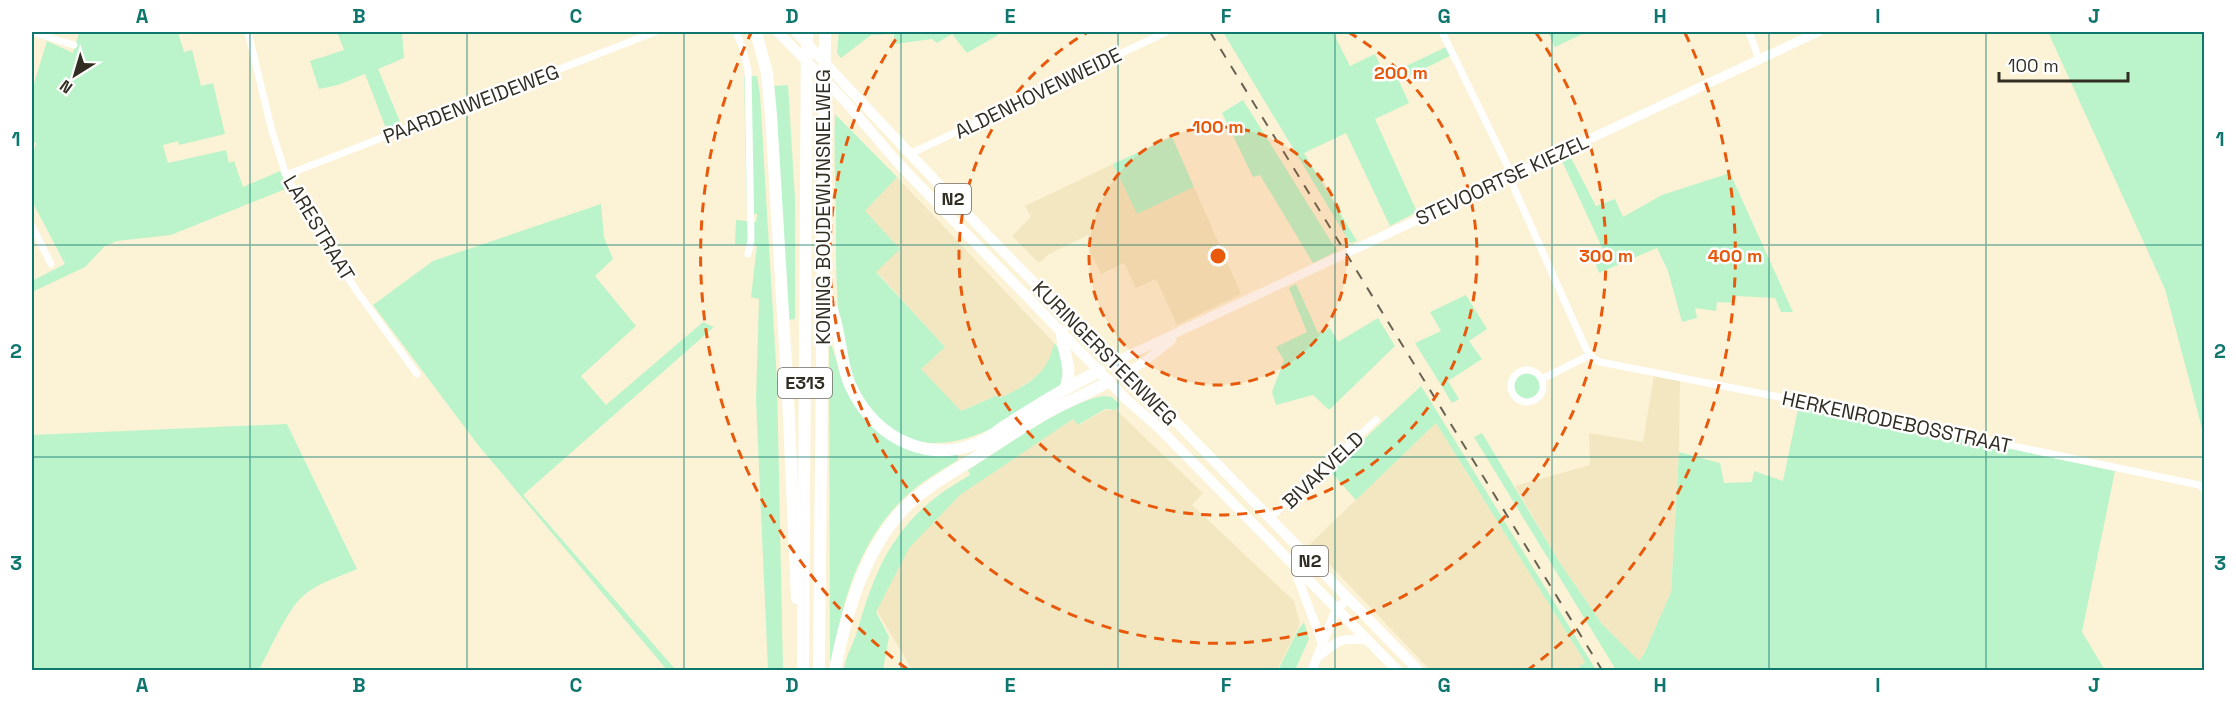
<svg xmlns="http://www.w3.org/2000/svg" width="2236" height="702" viewBox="0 0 2236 702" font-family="'Space Grotesk',sans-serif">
<rect width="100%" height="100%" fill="#fcf2d5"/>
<!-- built -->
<g fill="#f3e7c2">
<path d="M 1113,164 L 1137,214 L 1194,187 L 1241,294 L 1177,325 L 1156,279 L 1136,288 L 1124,263 L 1101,274 L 1089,249 L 1094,246 L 1088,235 L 1049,254 L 1039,263 L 1012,236 L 1031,217 L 1025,206 Z"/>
<path d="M 897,177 L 1054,343 L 1051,359 L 1042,373 L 1013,392 L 999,399 L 998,395 L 960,411 L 920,369 L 945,347 L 876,271 L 865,210 Z"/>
<path d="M 1654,376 L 1680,381 L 1679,452 L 1671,592 L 1644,654 L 1639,662 L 1602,624 L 1560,563 L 1515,486 L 1590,465 L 1589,433 L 1643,442 Z"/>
<path d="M 1105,410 L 1116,410 L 1203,493 L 1192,505 L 1294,601 L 1300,624 L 1277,670 L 912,670 L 873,604 L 906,546 L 957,491 L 1074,419 L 1079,425 Z"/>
<path d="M 1436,423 L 1585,662 L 1576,670 L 1430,670 L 1310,544 Z"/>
</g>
<!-- green -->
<g fill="#bbf4cb">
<path d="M 79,32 L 178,32 L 184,52 L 192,50 L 201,86 L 213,83 L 225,134 L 179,145 L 178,141 L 163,145 L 168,163 L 226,150 L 229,163 L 234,161 L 243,187 L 280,171 L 288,188 L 171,235 L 117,241 L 105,246 L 85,267 L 32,292 L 32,281 L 65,264 L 32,201 L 32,158 L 36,143 L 32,141 L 32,90 L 47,41 L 73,53 Z"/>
<path d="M 337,32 L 405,32 L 402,33 L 404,58 L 378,69 L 401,124 L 387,131 L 365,74 L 338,85 L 319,89 L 310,61 L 344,50 Z"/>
<path d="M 839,32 L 997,32 L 998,35 L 967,53 L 952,34 L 937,43 L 932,39 L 895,44 L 894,34 L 871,35 L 841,58 L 837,53 Z"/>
<path d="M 1223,32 L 1333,32 L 1350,66 L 1375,54 L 1385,76 L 1446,47 L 1450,56 L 1399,81 L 1409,103 L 1375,119 L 1417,212 L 1390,226 L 1346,133 L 1304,153 L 1357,241 L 1350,243 Z"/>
<path d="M 1548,32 L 1587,32 L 1555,47 Z"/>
<path d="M 2048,32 L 2204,32 L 2204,436 L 2165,289 Z"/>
<path d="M 744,76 L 757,76 L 760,95 L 777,381 L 783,670 L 768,670 L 756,400 L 759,299 L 751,297 L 757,245 L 735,244 L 736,220 L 756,222 L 757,214 L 747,214 Z"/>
<path d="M 788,85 L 795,199 L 795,319 L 787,320 L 774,86 Z"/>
<path d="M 1243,100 L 1337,251 L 1313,263 L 1260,175 L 1253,177 L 1222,113 Z"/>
<path d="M 835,114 L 897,177 L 865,211 L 900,249 L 876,272 L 945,347 L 921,369 L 961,411 L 998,395 L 1000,398 C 1027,385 1048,375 1054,343 C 1067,356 1064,370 1060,387 C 1022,411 980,444 932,443 C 902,443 870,416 857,390 C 834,340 836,269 836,215 C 835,181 834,148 835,114 Z"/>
<path d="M 1172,137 L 1194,187 L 1137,214 L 1113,164 Z"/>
<path d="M 1570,156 L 1596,206 L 1615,199 L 1623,217 L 1662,195 L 1730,173 L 1793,312 L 1781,312 L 1775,298 L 1736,296 L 1735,303 L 1717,302 L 1716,311 L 1695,308 L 1697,318 L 1682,322 L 1668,271 L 1657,248 L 1599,273 L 1594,260 L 1606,256 L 1562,161 Z"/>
<path d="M 601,204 L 604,237 L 613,259 L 595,276 L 636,326 L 581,376 L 606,405 L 703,322 L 714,327 L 523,495 L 676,670 L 667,670 L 478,445 L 373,305 L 433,261 Z"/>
<path d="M 1296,284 L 1318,333 L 1330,328 L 1338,342 L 1378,318 L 1395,346 L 1329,410 L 1313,395 L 1276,405 L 1272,392 L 1284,360 L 1276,347 L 1307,332 L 1289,288 Z"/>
<path d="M 1466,295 L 1487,329 L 1469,341 L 1482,359 L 1448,381 L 1459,399 L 1452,403 L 1415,343 L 1441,331 L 1430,312 Z"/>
<path d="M 829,337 L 842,379 L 879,432 L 958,452 L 958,460 C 943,469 926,479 912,491 C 864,531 841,597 834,658 L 830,661 Z"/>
<circle cx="1527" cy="386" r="13"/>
<path d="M 1421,386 L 1441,418 L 1596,670 L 1576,670 L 1585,662 L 1436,423 L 1356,500 L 1330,471 Z"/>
<path d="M 1104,396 L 1112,397 L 1119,404 L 1116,410 L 1105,409 L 1078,425 L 1073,419 L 960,495 L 909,548 L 876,612 L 889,637 L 883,670 L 844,670 C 845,657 853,645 857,632 C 873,577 889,534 935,498 C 946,489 959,482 970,475 L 968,470 C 1000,450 1069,400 1104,396 Z"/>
<path d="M 1799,404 L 2115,471 L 2082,632 L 2105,670 L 1616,670 L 1474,437 L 1482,433 L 1560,563 L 1602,624 L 1639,661 L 1644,654 L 1671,592 L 1679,452 L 1720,463 L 1724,483 L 1752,482 L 1754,471 L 1783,481 Z"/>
<path d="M 287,424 L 357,569 C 339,577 317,583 302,597 C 286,612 270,650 259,670 L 32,670 L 32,435 Z"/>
<path d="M 1304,622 L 1309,639 L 1295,670 L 1278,670 L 1298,630 Z"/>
</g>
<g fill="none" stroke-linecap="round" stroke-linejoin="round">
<!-- minor -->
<g stroke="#fff" stroke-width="7">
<path d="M 32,32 L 74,45"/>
<path d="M 248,32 L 272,131 L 286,175 L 302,206 L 356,290 L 417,374"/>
<path d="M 736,32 L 742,46 L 748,70 L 751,240 L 748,254"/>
<path d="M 1442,32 L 1512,175 L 1514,188 L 1586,349 L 1594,359 L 1600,362 L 1805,402 L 2199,485 L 2204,489"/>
<path d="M 1749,32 L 1759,59"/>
<path d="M 910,154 L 1166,32"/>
<path d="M 286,175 L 655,32"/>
<path d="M 32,226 L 51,264"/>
<circle cx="1527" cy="386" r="16"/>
<path d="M 1542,379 L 1590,355"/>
<path d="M 1269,519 L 1376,420"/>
</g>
<!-- secondary -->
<g stroke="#fff" stroke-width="9">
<path d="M 1114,362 L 1818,32"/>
<path d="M 1126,373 L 1141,364 L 1172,340"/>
<path d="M 1297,571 L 1298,579 L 1322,642"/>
<path d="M 1317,658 C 1336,641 1341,637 1366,640"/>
<path d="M 1312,670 L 1336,610 L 1347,599"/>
</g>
<!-- primary -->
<g stroke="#fff" stroke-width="10">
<path d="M 778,32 L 845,101 L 897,162 L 1126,399 L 1158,427 L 1397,670"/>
<path d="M 796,32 C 909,153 1021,275 1143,388 L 1418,670"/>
</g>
<!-- motorway -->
<g stroke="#fff" stroke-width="12">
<path d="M 756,32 L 767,73 L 771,115 L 788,397 L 797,598"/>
<path d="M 823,294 C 843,321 837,359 852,389 C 876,440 933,467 986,439 C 993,435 1001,428 1008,424 C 1038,405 1068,386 1100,371"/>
<path d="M 1062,332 C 1062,354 1074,366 1065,389"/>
<path d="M 803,670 L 807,32"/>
<path d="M 819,670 L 825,32"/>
<path d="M 835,670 C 845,617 862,557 898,515 C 919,491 948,475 975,458 C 999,443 1023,426 1048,412 C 1068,401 1090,393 1109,381"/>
</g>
<!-- rail -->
<path stroke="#676252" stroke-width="2" stroke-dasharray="10 10" stroke-linecap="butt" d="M 1210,32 L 1602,670"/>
</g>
<!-- grid -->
<path fill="none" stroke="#0f766e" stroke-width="1.5" stroke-opacity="0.55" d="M 250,32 L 250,670M 467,32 L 467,670M 684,32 L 684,670M 901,32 L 901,670M 1118,32 L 1118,670M 1335,32 L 1335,670M 1552,32 L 1552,670M 1769,32 L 1769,670M 1986,32 L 1986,670M 32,245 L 2204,245M 32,457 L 2204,457"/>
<!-- distance rings -->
<circle cx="1218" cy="256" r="129" fill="#e8590c" fill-opacity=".12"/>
<g fill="none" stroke="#e8590c" stroke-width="3" stroke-dasharray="10 8">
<circle cx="1218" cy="256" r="129"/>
<path d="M1348 32A259 259 0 1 1 1088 32"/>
<path d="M1536 33A388 388 0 1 1 900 33"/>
<path d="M907 669A517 517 0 0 1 751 33M1685 33A517 517 0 0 1 1529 669"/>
</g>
<g text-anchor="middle" stroke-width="5" stroke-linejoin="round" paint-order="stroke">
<!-- shield labels -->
<g fill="#fff" stroke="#6f6c64" stroke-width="1.5">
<rect x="935" y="184" width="36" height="30" rx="4.5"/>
<rect x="778" y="368" width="54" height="30" rx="4.5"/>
<rect x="1292" y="546" width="36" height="30" rx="4.5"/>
</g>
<g font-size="18" font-weight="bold" fill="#312d22">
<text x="953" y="205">N2</text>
<text x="805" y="389">E313</text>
<text x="1310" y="567">N2</text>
</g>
<!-- street labels -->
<g font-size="20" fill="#312d22" stroke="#fff">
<text transform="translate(1038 93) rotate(-26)" y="7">ALDENHOVENWEIDE</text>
<text transform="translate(471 104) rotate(-21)" y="7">PAARDENWEIDEWEG</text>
<text transform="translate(1502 180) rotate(-25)" y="7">STEVOORTSE KIEZEL</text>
<text transform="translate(823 207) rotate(-90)" y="7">KONING BOUDEWIJNSNELWEG</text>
<text transform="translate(319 228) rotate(59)" y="7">LARESTRAAT</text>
<text transform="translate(1105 353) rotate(45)" y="7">KURINGERSTEENWEG</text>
<text transform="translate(1897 422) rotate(12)" y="7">HERKENRODEBOSSTRAAT</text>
<text transform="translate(1323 470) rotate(-43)" y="7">BIVAKVELD</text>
</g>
</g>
<circle cx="1218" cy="256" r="9" fill="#e8590c" stroke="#fff" stroke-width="3"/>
<g font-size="18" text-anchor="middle" font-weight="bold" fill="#e8590c" stroke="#fff" stroke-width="5" stroke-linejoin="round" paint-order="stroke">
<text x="1401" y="79">200 m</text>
<text x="1218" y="133">100 m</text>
<text x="1606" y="262">300 m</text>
<text x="1735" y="262">400 m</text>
</g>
<!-- border -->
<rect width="2236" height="702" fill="none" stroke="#ffffff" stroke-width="66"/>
<!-- north arrow -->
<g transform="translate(75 75) rotate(217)" stroke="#ffffff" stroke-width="4.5" paint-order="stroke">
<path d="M0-4.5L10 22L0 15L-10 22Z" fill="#312d22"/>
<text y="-9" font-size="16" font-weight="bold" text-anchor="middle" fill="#312d22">N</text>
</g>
<!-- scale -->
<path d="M1999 72v9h129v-9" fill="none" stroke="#312d22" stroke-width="3"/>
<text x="2008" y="72" font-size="18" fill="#312d22" stroke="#ffffff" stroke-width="4.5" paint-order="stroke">100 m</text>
<rect x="33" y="33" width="2170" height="636" fill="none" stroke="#0f766e" stroke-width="2"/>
<g font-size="20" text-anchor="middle" font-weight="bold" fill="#0f766e">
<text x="142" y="23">A</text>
<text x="359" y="23">B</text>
<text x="576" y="23">C</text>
<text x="792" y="23">D</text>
<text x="1010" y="23">E</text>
<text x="1226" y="23">F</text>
<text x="1444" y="23">G</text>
<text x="1660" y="23">H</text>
<text x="1878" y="23">I</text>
<text x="2094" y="23">J</text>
<text x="16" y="146">1</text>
<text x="2220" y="146">1</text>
<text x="16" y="358">2</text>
<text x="2220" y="358">2</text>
<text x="16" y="570">3</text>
<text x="2220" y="570">3</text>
<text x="142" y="692">A</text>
<text x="359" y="692">B</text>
<text x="576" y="692">C</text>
<text x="792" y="692">D</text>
<text x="1010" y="692">E</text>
<text x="1226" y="692">F</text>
<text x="1444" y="692">G</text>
<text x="1660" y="692">H</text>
<text x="1878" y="692">I</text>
<text x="2094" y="692">J</text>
</g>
</svg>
